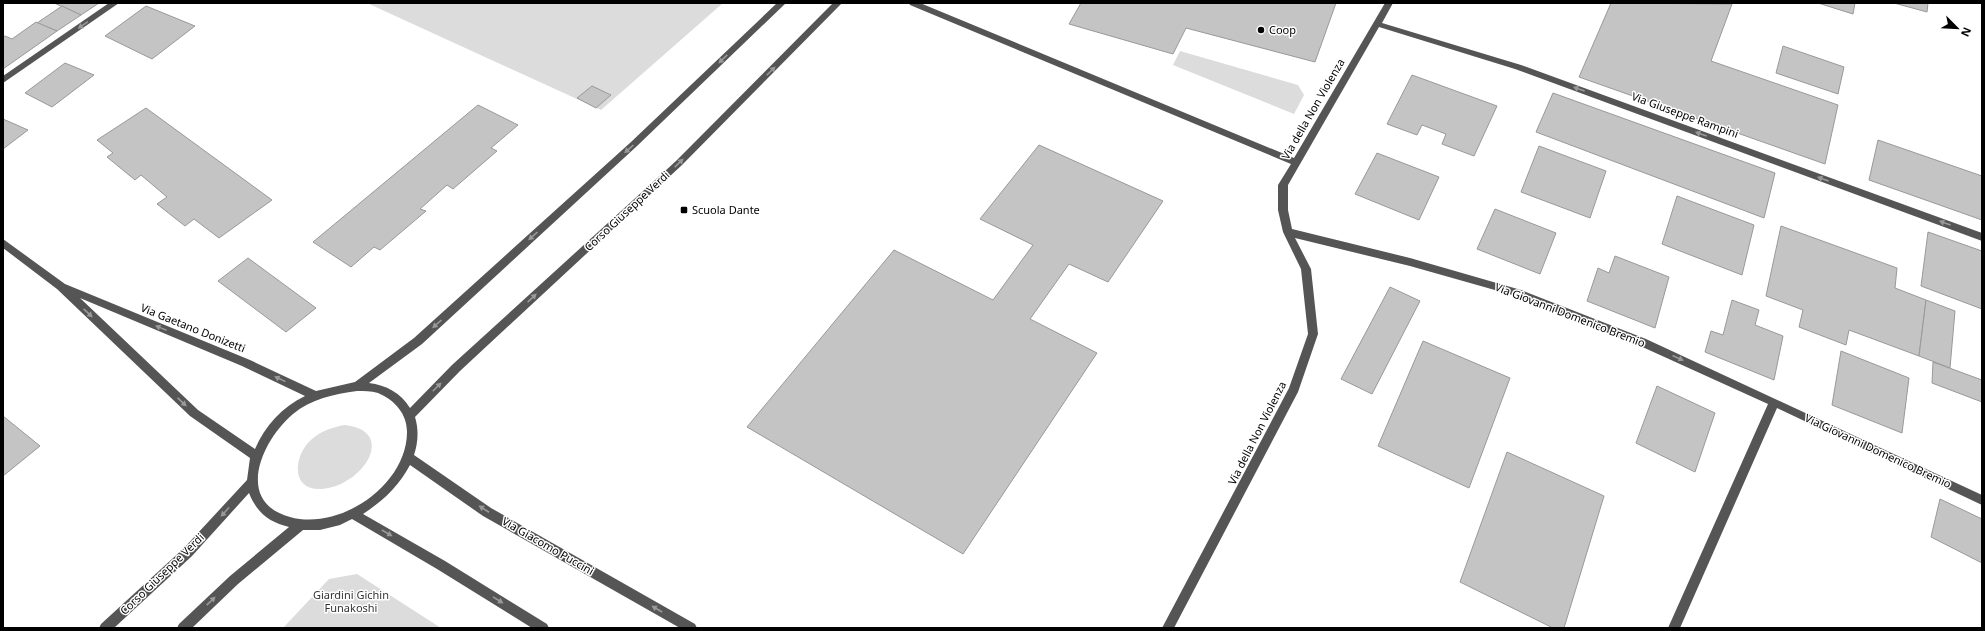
<svg xmlns="http://www.w3.org/2000/svg" width="1985" height="631" viewBox="0 0 1985 631" font-family="'Noto Sans',sans-serif">
<rect width="100%" height="100%" fill="#fff"/>
<!-- green -->
<g fill="#dcdcdc">
<path d="M 367,3 L 723,3 L 601,110 Z"/>
<path d="M 1180,51 L 1298,85 L 1304,95 L 1294,114 L 1173,65 Z"/>
<path d="M 345,425 C 398,431 363,486 322,489 C 289,491 294,454 312,439 C 321,431 333,427 345,425 Z"/>
<path d="M 357,574 L 441,628 L 283,628 L 329,579 Z"/>
</g>
<!-- building -->
<g fill="#c4c4c4" stroke="#999">
<path d="M 54,3 L 99,3 L 81,15 Z"/>
<path d="M 1081,3 L 1336,3 L 1315,62 L 1186,28 L 1173,54 L 1069,24 Z"/>
<path d="M 1611,3 L 1732,4 L 1711,61 L 1838,105 L 1825,164 L 1579,77 Z"/>
<path d="M 1818,3 L 1855,3 L 1853,14 Z"/>
<path d="M 1894,3 L 1928,3 L 1927,12 Z"/>
<path d="M 62,6 L 81,15 L 57,31 L 37,23 Z"/>
<path d="M 146,6 L 195,26 L 152,59 L 105,36 Z"/>
<path d="M 36,22 L 57,31 L 3,69 L 3,37 L 5,36 L 12,39 Z"/>
<path d="M 1783,46 L 1844,67 L 1838,94 L 1776,73 Z"/>
<path d="M 65,63 L 94,75 L 52,107 L 25,93 Z"/>
<path d="M 1412,75 L 1497,106 L 1474,156 L 1442,144 L 1446,134 L 1422,125 L 1417,135 L 1387,124 Z"/>
<path d="M 592,86 L 611,95 L 596,108 L 577,98 Z"/>
<path d="M 1553,93 L 1775,173 L 1764,218 L 1536,132 Z"/>
<path d="M 478,105 L 518,125 L 491,148 L 497,151 L 453,189 L 447,185 L 420,209 L 426,211 L 380,250 L 374,247 L 351,267 L 313,242 Z"/>
<path d="M 146,108 L 272,200 L 219,238 L 194,219 L 185,226 L 157,204 L 167,197 L 141,175 L 135,180 L 107,157 L 113,153 L 97,140 Z"/>
<path d="M 3,119 L 28,130 L 3,149 Z"/>
<path d="M 1878,140 L 1982,176 L 1982,220 L 1869,180 Z"/>
<path d="M 1039,145 L 1163,201 L 1108,282 L 1069,264 L 1030,319 L 1097,353 L 963,554 L 747,427 L 894,250 L 993,300 L 1033,245 L 980,219 Z"/>
<path d="M 1539,146 L 1606,171 L 1590,218 L 1521,192 Z"/>
<path d="M 1377,153 L 1439,177 L 1419,220 L 1355,194 Z"/>
<path d="M 1677,196 L 1754,225 L 1742,275 L 1662,244 Z"/>
<path d="M 1495,209 L 1556,233 L 1540,274 L 1477,249 Z"/>
<path d="M 1781,226 L 1897,268 L 1895,288 L 1926,300 L 1919,356 L 1849,330 L 1846,345 L 1799,327 L 1803,310 L 1766,296 Z"/>
<path d="M 1928,232 L 1982,251 L 1982,309 L 1921,286 Z"/>
<path d="M 1615,256 L 1669,277 L 1655,328 L 1587,301 L 1598,268 L 1609,273 Z"/>
<path d="M 248,258 L 316,308 L 286,332 L 218,281 Z"/>
<path d="M 1390,287 L 1420,301 L 1372,394 L 1341,379 Z"/>
<path d="M 1732,300 L 1759,310 L 1755,325 L 1783,336 L 1774,380 L 1705,352 L 1711,331 L 1723,335 Z"/>
<path d="M 1926,300 L 1955,311 L 1950,368 L 1919,356 Z"/>
<path d="M 1423,341 L 1510,378 L 1469,488 L 1378,446 Z"/>
<path d="M 1841,351 L 1909,378 L 1902,433 L 1832,405 Z"/>
<path d="M 1933,362 L 1982,380 L 1982,402 L 1932,383 Z"/>
<path d="M 1657,386 L 1715,413 L 1695,472 L 1636,443 Z"/>
<path d="M 3,416 L 40,446 L 3,476 Z"/>
<path d="M 1507,452 L 1604,496 L 1564,628 L 1553,628 L 1460,582 Z"/>
<path d="M 1940,499 L 1982,519 L 1982,563 L 1931,537 Z"/>
</g>
<g fill="none" stroke-linecap="round" stroke-linejoin="round">
<!-- minor -->
<g fill="#555" fill-rule="evenodd">
<path d="M 109,3 L 119,3 L 3,83 L 3,76 Z"/>
<path d="M 777,3 L 786,3 L 637,146 L 422,344 L 369,383 C 386,385 401,393 410,408 L 452,365 L 676,161 L 833,3 L 842,3 L 682,165 L 460,371 L 415,417 C 419,430 418,443 414,455 L 491,508 L 695,624 L 697,628 L 680,628 L 483,516 L 410,465 C 399,486 383,501 363,514 L 445,561 L 547,624 L 549,628 L 532,628 L 437,569 L 352,519 L 340,525 L 320,530 L 303,530 L 238,584 L 192,628 L 177,628 L 179,624 L 230,576 L 289,527 C 269,522 257,513 249,493 L 192,556 L 114,628 L 99,628 L 101,624 L 184,548 L 247,480 L 250,458 L 190,416 L 57,289 L 3,248 L 3,239 L 65,284 L 250,360 L 316,391 L 355,382 L 414,338 L 631,142 ZM 80,298 L 242,366 L 305,396 C 282,407 265,426 255,449 L 198,410 ZM 357,391 C 364,391 371,391 378,393 C 395,400 407,414 407,432 C 407,485 340,531 290,517 C 234,502 262,440 293,414 C 311,399 334,394 357,391 Z"/>
<path d="M 909,3 L 920,3 L 1294,158 L 1385,3 L 1393,3 L 1382,23 L 1521,65 L 1982,233 L 1982,241 L 1515,69 L 1379,27 L 1288,185 L 1288,210 L 1292,229 L 1410,258 L 1521,290 L 1646,339 L 1982,495 L 1982,505 L 1777,408 L 1680,628 L 1668,628 L 1768,404 L 1638,345 L 1516,296 L 1410,266 L 1295,238 L 1311,269 L 1318,334 L 1298,392 L 1174,628 L 1162,628 L 1289,388 L 1308,334 L 1301,269 L 1283,232 L 1278,210 L 1278,185 L 1291,164 L 910,5 Z"/>
</g>
</g>
<!-- one-way arrows -->
<defs><path id="oneway-solid" d="M-6-.8H1V-3.2L6.5 0L1 3.2V.8H-6Z"/></defs>
<g fill="#999">
<use href="#oneway-solid" transform="translate(83 25) rotate(145)"/>
<use href="#oneway-solid" transform="translate(723 59) rotate(136)"/>
<use href="#oneway-solid" transform="translate(771 71) rotate(-45)"/>
<use href="#oneway-solid" transform="translate(1579 89) rotate(-160)"/>
<use href="#oneway-solid" transform="translate(1701 134) rotate(-160)"/>
<use href="#oneway-solid" transform="translate(629 149) rotate(138)"/>
<use href="#oneway-solid" transform="translate(679 163) rotate(-44)"/>
<use href="#oneway-solid" transform="translate(1823 179) rotate(-160)"/>
<use href="#oneway-solid" transform="translate(1945 223) rotate(-160)"/>
<use href="#oneway-solid" transform="translate(533 236) rotate(138)"/>
<use href="#oneway-solid" transform="translate(532 298) rotate(-43)"/>
<use href="#oneway-solid" transform="translate(88 313) rotate(43)"/>
<use href="#oneway-solid" transform="translate(437 324) rotate(138)"/>
<use href="#oneway-solid" transform="translate(161 328) rotate(-158)"/>
<use href="#oneway-solid" transform="translate(1678 358) rotate(24)"/>
<use href="#oneway-solid" transform="translate(280 379) rotate(-154)"/>
<use href="#oneway-solid" transform="translate(437 387) rotate(-45)"/>
<use href="#oneway-solid" transform="translate(182 402) rotate(43)"/>
<use href="#oneway-solid" transform="translate(484 509) rotate(-147)"/>
<use href="#oneway-solid" transform="translate(225 512) rotate(132)"/>
<use href="#oneway-solid" transform="translate(387 533) rotate(30)"/>
<use href="#oneway-solid" transform="translate(498 600) rotate(32)"/>
<use href="#oneway-solid" transform="translate(211 601) rotate(-44)"/>
<use href="#oneway-solid" transform="translate(657 609) rotate(-150)"/>
</g>
<!-- markers -->
<g fill="#000" stroke="#fff" stroke-width="1.5">
<circle cx="1261" cy="30" r="4"/>
<rect x="680" y="206" width="8" height="8" rx="2"/>
</g>
<g text-anchor="middle" stroke-width="3" stroke-linejoin="round" paint-order="stroke">
<!-- poi labels -->
<g font-size="11" fill="#000" stroke="#fff" text-anchor="start">
<text x="1269" y="34">Coop</text>
<text x="692" y="214">Scuola Dante</text>
</g>
<!-- street labels -->
<g font-size="11" fill="#000" stroke="#fff">
<text transform="translate(1313 109) rotate(-60)" y="4">Via della Non Violenza</text>
<text transform="translate(1685 115) rotate(20)" y="4">Via Giuseppe Rampini</text>
<text transform="translate(627 211) rotate(-43)" y="4">Corso Giuseppe Verdi</text>
<text transform="translate(1570 315) rotate(21)" y="4">Via Giovanni Domenico Bremio</text>
<text transform="translate(193 328) rotate(22)" y="4">Via Gaetano Donizetti</text>
<text transform="translate(1257 433) rotate(-63)" y="4">Via della Non Violenza</text>
<text transform="translate(1878 451) rotate(25)" y="4">Via Giovanni Domenico Bremio</text>
<text transform="translate(548 546) rotate(30)" y="4">Via Giacomo Puccini</text>
<text transform="translate(162 574) rotate(-44)" y="4">Corso Giuseppe Verdi</text>
</g>
<!-- park labels -->
<g font-size="11" fill="#333" stroke="#fff">
<text x="351" y="599">Giardini Gichin<tspan x="351" dy="13">Funakoshi</tspan></text>
</g>
</g>
<!-- border -->
<rect width="1985" height="631" fill="none" stroke="#000000" stroke-width="8"/>
<!-- north arrow -->
<g transform="translate(1957 28) rotate(114)" stroke="#ffffff" stroke-width="3" paint-order="stroke">
<path d="M0-3L7 15L0 10L-7 15Z" fill="#000000"/>
<text y="-6" font-size="11" font-weight="bold" text-anchor="middle" fill="#000000">N</text>
</g>
</svg>
